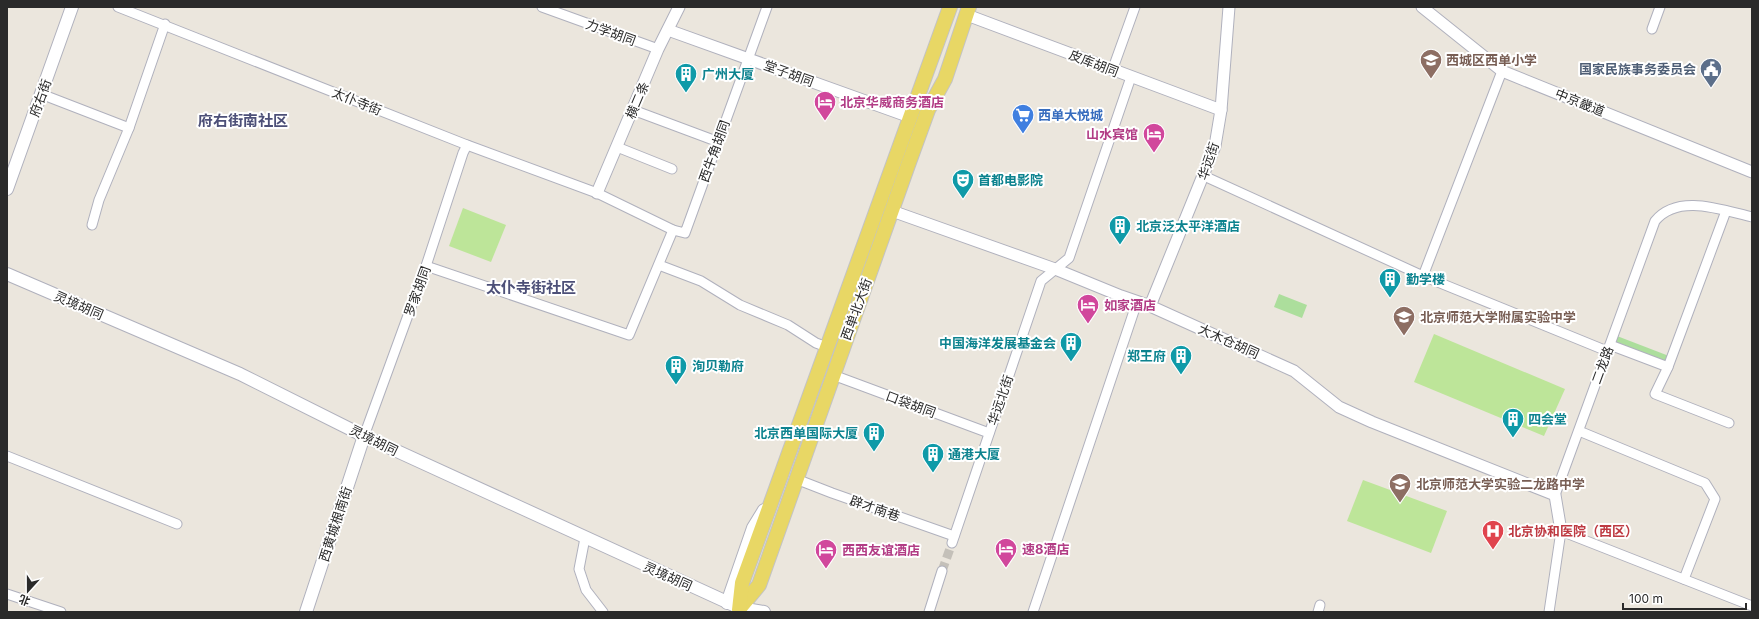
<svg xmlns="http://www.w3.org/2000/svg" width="1759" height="619" viewBox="0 0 1759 619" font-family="Inter,'Noto Sans SC',sans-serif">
<rect width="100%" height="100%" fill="#ebe6dd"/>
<!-- green -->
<g fill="#acde9c">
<path d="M 1279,294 L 1307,305 L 1302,318 L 1274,307 Z"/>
<path d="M 1617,336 L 1669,356 L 1666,363 L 1614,343 Z"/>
</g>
<!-- pitch -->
<g fill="#bde599">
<path d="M 463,208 L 506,225 L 491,262 L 449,246 Z"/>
<path d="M 1434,334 L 1565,389 L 1544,436 L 1414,382 Z"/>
<path d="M 1363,480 L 1447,511 L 1431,553 L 1347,521 Z"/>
</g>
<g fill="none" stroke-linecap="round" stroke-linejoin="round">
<!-- minor-tunnel -->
<path stroke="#c4c0b9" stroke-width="9" stroke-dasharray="9 4.5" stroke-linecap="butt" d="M 942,571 L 952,543"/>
<!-- minor casing -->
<g stroke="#b0b1bd" stroke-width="11">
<g id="minor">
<path d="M 118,7 L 467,145 L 597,193 L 673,230 L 629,335 L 426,266"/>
<path d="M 542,7 L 658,49"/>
<path d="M 1652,29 L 1660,7"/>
<path d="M 1112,71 L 1135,7"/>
<path d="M 41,94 L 129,128"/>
<path d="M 633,110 L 716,141"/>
<path d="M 617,147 L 672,169"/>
<path d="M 1204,176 L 1423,276 L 1607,351"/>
<path d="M 1726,211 L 1668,367 L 1655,394 L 1729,423"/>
<path d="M 92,225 L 99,200 L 129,128 L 165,24"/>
<path d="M 673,230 L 685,233 L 767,7"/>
<path d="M 659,265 L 701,281 L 740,305 L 788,325 L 816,343 L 827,347"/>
<path d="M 1423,276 L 1502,71"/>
<path d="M 1610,345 L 1668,367"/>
<path d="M 833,375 L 989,433"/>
<path d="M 1579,431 L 1705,483 L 1715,499 L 1684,579"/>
<path d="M 364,436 L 426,266 L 463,153 L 467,145"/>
<path d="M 7,456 L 177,524"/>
<path d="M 796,479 L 832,493 L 954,536"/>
<path d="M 1555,495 L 1655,221 C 1678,193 1722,210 1752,217"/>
<path d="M 585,538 L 579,569 L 586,590 L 603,612"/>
<path d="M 952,543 L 1041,281 L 1069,258 L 1131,77"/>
<path d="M 7,594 L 61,612"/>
<path d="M 929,612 L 942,571"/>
<path d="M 1033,612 L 1137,302"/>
<path d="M 1318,612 L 1320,605"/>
<path d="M 1549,612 L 1561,531 L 1752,606"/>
</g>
</g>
<!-- tertiary casing -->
<g stroke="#b0b1bd" stroke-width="13">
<g id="tertiary">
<path d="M 1422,7 L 1502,71 L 1752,172"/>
<path d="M 967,15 L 1221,110"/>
<path d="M 668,30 L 910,117"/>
<path d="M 597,193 L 658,49 L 679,7"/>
<path d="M 892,211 L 1055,269 L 1121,296 L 1150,306 L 1294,371 L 1339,407 L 1372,422 L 1555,495 L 1561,531"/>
<path d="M 1150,306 L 1215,146 L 1221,110 L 1229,7"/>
</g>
</g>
<!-- secondary casing -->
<g stroke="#b0b1bd" stroke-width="14">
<g id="secondary">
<path d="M 7,189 L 72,7"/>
<path d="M 7,274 L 240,374 L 364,436 L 740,608 L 744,612"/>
<path d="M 727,603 L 753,528 L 764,510"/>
<path d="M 740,608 L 764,612"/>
<path d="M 306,612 L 364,436"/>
</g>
</g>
<!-- primary casing -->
<g stroke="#c3c3c3" stroke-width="16">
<g id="primary">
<path d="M 740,608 L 759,585 L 908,165 L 928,110 L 945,79 L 969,7"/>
<path d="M 739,610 L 742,583 L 950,7"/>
</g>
</g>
<!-- minor -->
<use href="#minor" stroke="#fff" stroke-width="9"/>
<!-- tertiary -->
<use href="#tertiary" stroke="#fff" stroke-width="11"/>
<!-- secondary -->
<use href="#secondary" stroke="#fff" stroke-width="12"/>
<!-- primary -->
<use href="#primary" stroke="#e8d765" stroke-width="14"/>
</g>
<!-- icons -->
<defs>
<g id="school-pin" transform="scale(1.15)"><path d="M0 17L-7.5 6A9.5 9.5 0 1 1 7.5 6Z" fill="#8d6e63" stroke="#fff"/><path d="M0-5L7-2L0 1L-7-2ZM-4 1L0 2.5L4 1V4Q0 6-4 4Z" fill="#fff"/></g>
<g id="civic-pin" transform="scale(1.15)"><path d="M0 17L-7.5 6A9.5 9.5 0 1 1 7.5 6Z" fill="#5c6f8a" stroke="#fff"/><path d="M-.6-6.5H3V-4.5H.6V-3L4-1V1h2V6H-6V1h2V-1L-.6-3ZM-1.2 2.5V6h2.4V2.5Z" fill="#fff"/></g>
<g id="building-pin" transform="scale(1.15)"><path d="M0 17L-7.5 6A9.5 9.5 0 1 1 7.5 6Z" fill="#0f9aa8" stroke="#fff"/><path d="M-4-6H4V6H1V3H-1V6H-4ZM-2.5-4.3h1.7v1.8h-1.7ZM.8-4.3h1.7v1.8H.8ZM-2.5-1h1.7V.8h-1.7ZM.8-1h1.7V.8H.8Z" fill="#fff"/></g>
<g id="hotel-pin" transform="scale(1.15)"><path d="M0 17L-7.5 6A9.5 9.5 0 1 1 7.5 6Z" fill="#d1479c" stroke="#fff"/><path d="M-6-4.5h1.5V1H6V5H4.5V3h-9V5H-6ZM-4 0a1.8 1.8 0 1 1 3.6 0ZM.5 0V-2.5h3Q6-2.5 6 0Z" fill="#fff"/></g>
<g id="supermarket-pin" transform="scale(1.15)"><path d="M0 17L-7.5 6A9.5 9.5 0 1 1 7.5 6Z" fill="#3f7fe0" stroke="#fff"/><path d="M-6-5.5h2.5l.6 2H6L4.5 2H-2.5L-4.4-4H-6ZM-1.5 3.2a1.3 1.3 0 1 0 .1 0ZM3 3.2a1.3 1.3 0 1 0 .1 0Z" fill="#fff"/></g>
<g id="theatre-pin" transform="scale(1.15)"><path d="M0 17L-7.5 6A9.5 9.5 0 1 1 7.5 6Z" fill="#0f9aa8" stroke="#fff"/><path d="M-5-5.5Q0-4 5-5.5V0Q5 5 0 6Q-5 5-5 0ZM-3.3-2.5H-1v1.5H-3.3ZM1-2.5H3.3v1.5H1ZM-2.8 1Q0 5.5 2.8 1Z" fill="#fff"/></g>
<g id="hospital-pin" transform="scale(1.15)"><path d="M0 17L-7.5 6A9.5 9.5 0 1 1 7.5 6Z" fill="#e0444e" stroke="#fff"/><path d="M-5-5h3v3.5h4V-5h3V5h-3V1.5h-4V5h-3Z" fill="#fff"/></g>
</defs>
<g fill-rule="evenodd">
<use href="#school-pin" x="1431" y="60"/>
<use href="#civic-pin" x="1711" y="69"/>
<use href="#building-pin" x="686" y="74"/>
<use href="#hotel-pin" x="825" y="102"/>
<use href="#supermarket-pin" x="1023" y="115"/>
<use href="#hotel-pin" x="1154" y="134"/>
<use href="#theatre-pin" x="963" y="180"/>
<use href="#building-pin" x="1120" y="226"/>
<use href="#building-pin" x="1390" y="279"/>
<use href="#hotel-pin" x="1088" y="305"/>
<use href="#school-pin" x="1404" y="317"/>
<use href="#building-pin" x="1071" y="343"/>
<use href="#building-pin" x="1181" y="356"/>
<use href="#building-pin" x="676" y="366"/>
<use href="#building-pin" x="1513" y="419"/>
<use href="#building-pin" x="874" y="433"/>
<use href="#building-pin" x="933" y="454"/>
<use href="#school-pin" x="1400" y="484"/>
<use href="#hospital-pin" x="1493" y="531"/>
<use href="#hotel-pin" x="1006" y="549"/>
<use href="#hotel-pin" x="826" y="550"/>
</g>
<g text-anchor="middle" stroke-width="4" stroke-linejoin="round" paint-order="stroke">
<!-- street labels -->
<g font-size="13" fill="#2a2a2a" stroke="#fff">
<text transform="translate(611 32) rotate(20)" y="5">力学胡同</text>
<text transform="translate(1094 63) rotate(21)" y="5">皮库胡同</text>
<text transform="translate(789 73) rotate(20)" y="5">堂子胡同</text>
<text transform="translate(40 98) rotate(-70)" y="5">府右街</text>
<text transform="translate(637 100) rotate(-67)" y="5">横二条</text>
<text transform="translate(357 101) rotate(22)" y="5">太仆寺街</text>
<text transform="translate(1580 102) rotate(22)" y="5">中京畿道</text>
<text transform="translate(714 151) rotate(-70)" y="5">西牛角胡同</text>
<text transform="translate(1208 161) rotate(-71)" y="5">华远街</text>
<text transform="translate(417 291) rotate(-70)" y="5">罗家胡同</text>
<text transform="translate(79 305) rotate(23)" y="5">灵境胡同</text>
<text transform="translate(856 309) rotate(-70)" y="5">西单北大街</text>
<text transform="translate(1229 341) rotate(24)" y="5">大木仓胡同</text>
<text transform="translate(1602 365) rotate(-70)" y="5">二龙路</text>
<text transform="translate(1000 400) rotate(-71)" y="5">华远北街</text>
<text transform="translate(911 404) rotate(20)" y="5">口袋胡同</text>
<text transform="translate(374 440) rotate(26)" y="5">灵境胡同</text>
<text transform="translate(875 508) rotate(19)" y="5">辟才南巷</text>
<text transform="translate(335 524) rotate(-72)" y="5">西黄城根南街</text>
<text transform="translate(668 576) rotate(24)" y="5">灵境胡同</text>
</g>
<!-- education labels -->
<g font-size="13" font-weight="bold" fill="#785e54" stroke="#fff" text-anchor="start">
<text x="1446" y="65">西城区西单小学</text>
<text x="1420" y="322">北京师范大学附属实验中学</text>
<text x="1416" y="489">北京师范大学实验二龙路中学</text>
</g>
<!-- service labels -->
<g font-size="13" font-weight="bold" fill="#4e5e75" stroke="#fff" text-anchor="end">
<text x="1696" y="74">国家民族事务委员会</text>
</g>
<!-- culture labels -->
<g font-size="13" font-weight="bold" fill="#0d838f" stroke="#fff" text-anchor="start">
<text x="702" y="79">广州大厦</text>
<text x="978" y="185">首都电影院</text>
<text x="1136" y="231">北京泛太平洋酒店</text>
<text x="1406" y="284">勤学楼</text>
<text x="1056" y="348" text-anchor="end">中国海洋发展基金会</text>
<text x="1166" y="361" text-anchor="end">郑王府</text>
<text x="692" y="371">洵贝勒府</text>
<text x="1528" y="424">四会堂</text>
<text x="858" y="438" text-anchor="end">北京西单国际大厦</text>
<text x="948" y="459">通港大厦</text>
</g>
<!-- hotel labels -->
<g font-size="13" font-weight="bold" fill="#b23c85" stroke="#fff" text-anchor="start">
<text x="840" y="107">北京华威商务酒店</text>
<text x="1138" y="139" text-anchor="end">山水宾馆</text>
<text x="1104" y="310">如家酒店</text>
<text x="1022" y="554">速8酒店</text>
<text x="842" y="555">西西友谊酒店</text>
</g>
<!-- shop labels -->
<g font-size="13" font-weight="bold" fill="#366cbe" stroke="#fff" text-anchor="start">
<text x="1038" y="120">西单大悦城</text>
</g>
<!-- health labels -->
<g font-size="13" font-weight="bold" fill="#be3a42" stroke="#fff" text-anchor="start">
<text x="1508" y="536">北京协和医院（西区）</text>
</g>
<!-- quarter labels -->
<g font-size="15" font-weight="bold" fill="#4d5078" stroke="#fff">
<text x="243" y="126">府右街南社区</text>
<text x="531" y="293">太仆寺街社区</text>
</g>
</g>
<!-- border -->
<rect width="1759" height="619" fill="none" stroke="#2a2a2a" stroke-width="16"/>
<!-- north arrow -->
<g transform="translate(28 591) rotate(201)" stroke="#ffffff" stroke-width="3" paint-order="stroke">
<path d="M0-3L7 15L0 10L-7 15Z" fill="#2a2a2a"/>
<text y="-6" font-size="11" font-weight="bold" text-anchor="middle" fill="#2a2a2a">北</text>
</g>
<!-- scale -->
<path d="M1623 603v6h123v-6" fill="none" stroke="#2a2a2a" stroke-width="2"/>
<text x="1629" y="603" font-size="12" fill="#2a2a2a" stroke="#ffffff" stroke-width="3" paint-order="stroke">100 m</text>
</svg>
